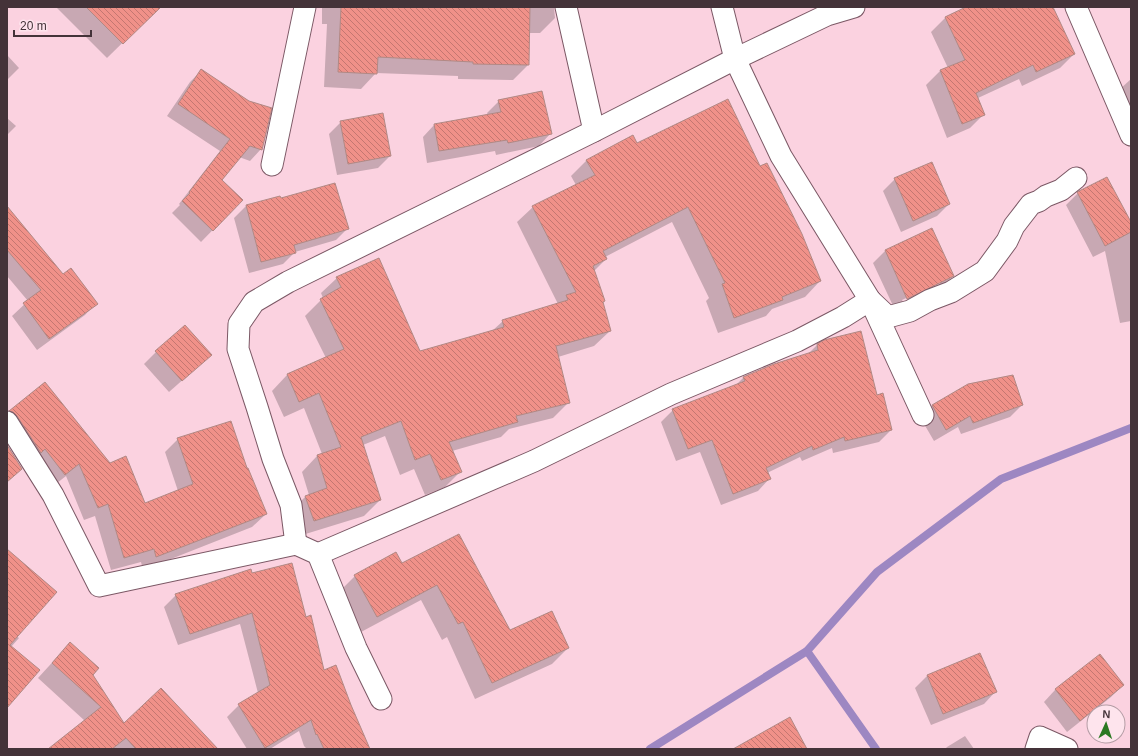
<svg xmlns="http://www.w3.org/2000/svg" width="1138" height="756" viewBox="0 0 1138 756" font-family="Arial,sans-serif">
<defs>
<pattern id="building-back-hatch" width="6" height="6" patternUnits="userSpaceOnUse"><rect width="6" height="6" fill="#f09189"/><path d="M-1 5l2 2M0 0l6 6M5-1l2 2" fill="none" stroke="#c47771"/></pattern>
</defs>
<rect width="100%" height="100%" fill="#fbd2e0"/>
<!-- shadow -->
<g fill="#0003" fill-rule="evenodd">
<path d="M 56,7 L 150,7 L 155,11 L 107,58 Z"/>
<path d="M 322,7 L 554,7 L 555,18 L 540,33 L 528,33 L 528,65 L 513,80 L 458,79 L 458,76 L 376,73 L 361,89 L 324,87 L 327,24 L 322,24 Z"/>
<path d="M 969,7 L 1052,7 L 1074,54 L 1060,68 L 1022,86 L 1019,79 L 978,98 L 984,114 L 970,128 L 947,138 L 926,85 L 940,71 L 948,68 L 931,32 L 945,18 Z"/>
<path d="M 7,55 L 19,68 L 7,80 Z"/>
<path d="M 201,71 L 261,149 L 250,161 L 239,157 L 221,180 L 242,200 L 201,242 L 172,213 L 180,205 L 179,204 L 220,151 L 167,116 L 190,82 Z"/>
<path d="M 1131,79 L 1131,133 L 1119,90 Z"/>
<path d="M 499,101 L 550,134 L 539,146 L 496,155 L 495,151 L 427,163 L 423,137 L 434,125 L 488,115 L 487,113 Z"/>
<path d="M 7,118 L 16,126 L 7,135 Z"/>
<path d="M 341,122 L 390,156 L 378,168 L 337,175 L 329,134 Z"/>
<path d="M 636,144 L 760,167 L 820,281 L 805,297 L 772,309 L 766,316 L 718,333 L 706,301 L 709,298 L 672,222 L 605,257 L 606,259 L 594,271 L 604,301 L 602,303 L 610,331 L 594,346 L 558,357 L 569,402 L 553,418 L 509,429 L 501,437 L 452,451 L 461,471 L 445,487 L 425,495 L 414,469 L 400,475 L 385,436 L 363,445 L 380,500 L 364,516 L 299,536 L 290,512 L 305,497 L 309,495 L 302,472 L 317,456 L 322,454 L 304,408 L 284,417 L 272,391 L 287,375 L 326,358 L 305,316 L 323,298 L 321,293 L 337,278 L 420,352 L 492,331 L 503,321 L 558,304 L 517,222 L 533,207 L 576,185 L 571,176 L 587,160 Z"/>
<path d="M 895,179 L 949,204 L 937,216 L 901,232 L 883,191 Z"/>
<path d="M 1078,193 L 1131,224 L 1131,321 L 1120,323 L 1105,251 L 1093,257 L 1066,205 Z"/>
<path d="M 279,197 L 280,199 L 348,228 L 336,240 L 295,252 L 283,264 L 249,273 L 234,218 L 246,206 Z"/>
<path d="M 7,220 L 63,275 L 96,303 L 85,315 L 37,350 L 12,316 L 28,301 L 7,276 Z"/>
<path d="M 932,230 L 953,276 L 941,288 L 895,310 L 873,263 L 885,251 ZM 940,282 L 940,284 L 903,302 L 902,300 Z"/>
<path d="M 817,345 L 876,396 L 891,430 L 879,442 L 833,453 L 832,448 L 802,461 L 800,457 L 767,473 L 769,479 L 758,491 L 721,505 L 700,452 L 676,461 L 661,422 L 673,410 L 736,385 L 744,377 L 808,354 Z"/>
<path d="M 156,352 L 211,355 L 169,392 L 144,364 Z"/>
<path d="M 45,383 L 109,464 L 145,504 L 178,491 L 165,452 L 178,439 L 246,470 L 266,514 L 252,527 L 143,570 L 141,562 L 111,570 L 95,516 L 84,520 L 66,476 L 52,487 L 7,414 Z"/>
<path d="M 969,385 L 1022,405 L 1010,417 L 961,434 L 958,427 L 934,441 L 920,417 L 932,406 Z"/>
<path d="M 458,535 L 510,631 L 568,648 L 552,664 L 475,699 L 447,637 L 442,640 L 421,600 L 361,632 L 339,592 L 355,576 L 402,564 Z"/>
<path d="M 7,550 L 16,636 L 19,638 L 11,647 L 7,706 Z"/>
<path d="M 251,575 L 305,618 L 323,671 L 350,705 L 369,749 L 307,749 L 304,746 L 299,731 L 270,749 L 247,749 L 227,717 L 239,705 L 258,693 L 240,624 L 178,645 L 164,607 L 176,595 Z"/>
<path d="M 70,643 L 123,725 L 205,749 L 49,749 L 85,721 L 38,678 Z"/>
<path d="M 980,654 L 995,692 L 984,704 L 931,725 L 915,688 L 927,676 Z"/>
<path d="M 1100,656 L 1123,685 L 1111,697 L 1067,732 L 1044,702 L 1055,690 Z"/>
<path d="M 965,736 L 974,749 L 945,749 L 947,747 Z"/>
</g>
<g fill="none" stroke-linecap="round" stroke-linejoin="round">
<!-- stream -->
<g stroke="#9d87c2" stroke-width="8">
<path d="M 807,651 L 876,749"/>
<path d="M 650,749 L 807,651 L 877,572 L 1001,479 L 1131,428"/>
</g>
</g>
<!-- building -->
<g fill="url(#building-back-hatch)" stroke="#b18985">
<path d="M 86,7 L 161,7 L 123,44 Z"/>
<path d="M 341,7 L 530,7 L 529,65 L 473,64 L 473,62 L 378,57 L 377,74 L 338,72 Z"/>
<path d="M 966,7 L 1053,7 L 1075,54 L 1036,72 L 1033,65 L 976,93 L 985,115 L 962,124 L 940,70 L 965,60 L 945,17 Z"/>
<path d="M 201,69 L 249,101 L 272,108 L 262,150 L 250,146 L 222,180 L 243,200 L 213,231 L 182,201 L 190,193 L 189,192 L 230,139 L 178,104 Z"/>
<path d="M 542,91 L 552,134 L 508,143 L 507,140 L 439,151 L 434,124 L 501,112 L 498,100 Z"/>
<path d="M 728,99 L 760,166 L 767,163 L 802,234 L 821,281 L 782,297 L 783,300 L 734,318 L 722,284 L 725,283 L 688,207 L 603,251 L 607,259 L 593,266 L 605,301 L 603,302 L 611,331 L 556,346 L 570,403 L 516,416 L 518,422 L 449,442 L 462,472 L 441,480 L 430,454 L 415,460 L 401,421 L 361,437 L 381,500 L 314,521 L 305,496 L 327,488 L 317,455 L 341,447 L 319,393 L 299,402 L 287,374 L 344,349 L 320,299 L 341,287 L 336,277 L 379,258 L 420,351 L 504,327 L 502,320 L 568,300 L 566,295 L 576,292 L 532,206 L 595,175 L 586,160 L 633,135 L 637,143 Z"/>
<path d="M 383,113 L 391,156 L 348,164 L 340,121 Z"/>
<path d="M 932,162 L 950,204 L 913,221 L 894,178 Z"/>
<path d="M 1107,177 L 1131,222 L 1131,232 L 1105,246 L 1077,192 Z"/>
<path d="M 335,183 L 349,229 L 294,245 L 296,253 L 261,262 L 246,205 L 280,196 L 281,198 Z"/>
<path d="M 7,206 L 63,274 L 71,268 L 98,304 L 49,339 L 23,303 L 41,290 L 7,250 Z"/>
<path d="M 932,228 L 954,276 L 907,299 L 885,250 Z"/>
<path d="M 185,325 L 212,355 L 182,381 L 155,351 Z"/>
<path d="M 861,331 L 877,395 L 883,393 L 892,430 L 845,441 L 844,437 L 813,450 L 812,446 L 766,468 L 771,479 L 733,494 L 712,440 L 688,449 L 672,409 L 745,381 L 743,377 L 774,364 L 818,350 L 817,344 L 824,340 Z"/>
<path d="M 1013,375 L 1023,405 L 973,423 L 970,416 L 946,430 L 932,405 L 968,384 Z"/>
<path d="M 45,382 L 110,463 L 126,456 L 145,503 L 193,484 L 177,438 L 231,421 L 247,468 L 248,468 L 267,514 L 156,557 L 154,549 L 124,558 L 108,504 L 98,508 L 79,464 L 65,475 L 45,449 L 41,453 L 17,416 L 13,412 L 9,411 Z"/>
<path d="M 7,445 L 22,469 L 7,482 Z"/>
<path d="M 459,534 L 510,630 L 552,611 L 569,648 L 492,683 L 463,622 L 458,624 L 437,585 L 377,617 L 354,575 L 396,552 L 402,563 Z"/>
<path d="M 7,549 L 57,592 L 10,645 L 40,670 L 7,708 Z"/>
<path d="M 292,563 L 306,617 L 311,615 L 324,670 L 336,665 L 351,705 L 370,749 L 324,749 L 317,734 L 316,735 L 311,720 L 265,748 L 238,704 L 270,685 L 252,613 L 190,634 L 175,594 L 251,569 L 252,573 Z"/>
<path d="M 70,642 L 99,668 L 93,675 L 124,723 L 161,688 L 218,749 L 136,749 L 126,738 L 112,749 L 48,749 L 101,707 L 52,663 Z"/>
<path d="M 980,653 L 997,692 L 943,714 L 927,675 Z"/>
<path d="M 1100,654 L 1124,685 L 1080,721 L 1055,689 Z"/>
<path d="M 790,717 L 807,749 L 733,749 Z"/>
</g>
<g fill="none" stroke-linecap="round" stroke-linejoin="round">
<!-- minor casing -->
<g stroke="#7b5865" stroke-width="23">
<g id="minor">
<path d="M 566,7 L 594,131"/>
<path d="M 722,7 L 735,59 L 781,156 L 870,300 L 923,415"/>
<path d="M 1076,7 L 1131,135"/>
<path d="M 272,165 L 305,7"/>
<path d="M 871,301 L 888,317 L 910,311 L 930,300 L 951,292 L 985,271 L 1007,241 L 1014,226 L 1031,204 L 1039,201 L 1046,196 L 1061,190 L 1076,178"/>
<path d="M 7,422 L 53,495 L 99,586 L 296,544 L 318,554 L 356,648 L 381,699"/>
<path d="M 296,544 L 291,505 L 273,459 L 257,407 L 238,349 L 239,324 L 254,302 L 288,282 L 594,131 L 735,59 L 827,15 L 854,7"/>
<path d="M 318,554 L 534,461 L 671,394 L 797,341 L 843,317 L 870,300"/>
<path d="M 1036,749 L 1040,737 L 1067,749"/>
</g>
</g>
<!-- minor -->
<use href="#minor" stroke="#fff" stroke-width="21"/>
</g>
<!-- border -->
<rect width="1138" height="756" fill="none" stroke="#443339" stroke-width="16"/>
<!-- north arrow -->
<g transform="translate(1106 724) rotate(3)"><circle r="19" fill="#fee4ed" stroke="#b49da5"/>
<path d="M0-3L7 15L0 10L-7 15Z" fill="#2b7922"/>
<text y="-6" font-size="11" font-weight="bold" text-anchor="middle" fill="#443339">N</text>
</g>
<!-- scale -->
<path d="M14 30v6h77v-6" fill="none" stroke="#443339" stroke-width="2"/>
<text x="20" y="30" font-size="12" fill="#443339" stroke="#fee4ed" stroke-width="3" paint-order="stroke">20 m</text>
</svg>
